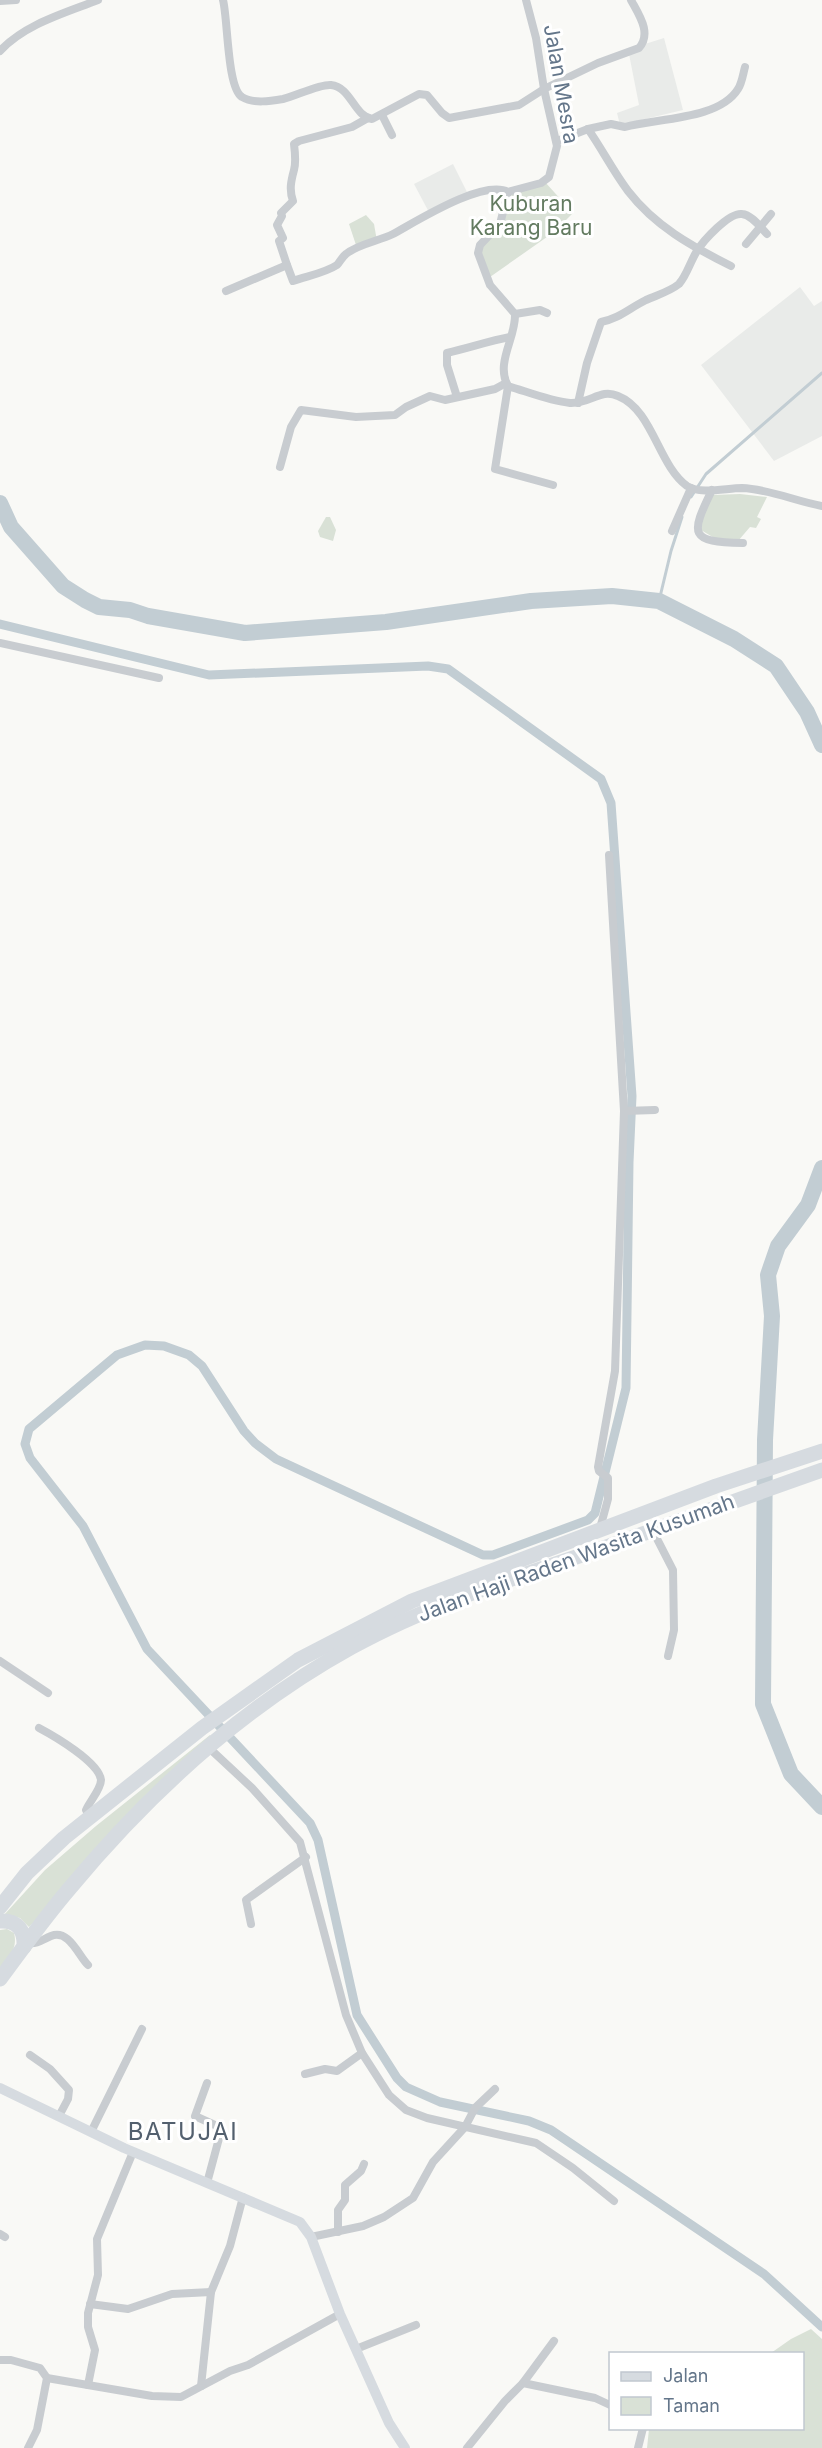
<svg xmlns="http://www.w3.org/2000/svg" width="822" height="2448" viewBox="0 0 822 2448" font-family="Inter,sans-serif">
<rect width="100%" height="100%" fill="#f9f9f6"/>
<!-- built -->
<g fill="#e9ebe9">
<path d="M 664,38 L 683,110 L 620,125 L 617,113 L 639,105 L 629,54 L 645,44 Z"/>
<path d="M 453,164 L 469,196 L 431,216 L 414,184 Z"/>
<path d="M 800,287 L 814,306 L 822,301 L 822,436 L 774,461 L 701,365 Z"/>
</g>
<!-- green -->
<g fill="#d9e1d6">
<path d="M 545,182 L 573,213 L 554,232 L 490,277 L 480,248 L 502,227 L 512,194 Z"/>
<path d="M 366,215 L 374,224 L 377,241 L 357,248 L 349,224 Z"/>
<path d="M 740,494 L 767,497 L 757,517 L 761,519 L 756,528 L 750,527 L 738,541 L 716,539 L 696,527 L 713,495 Z"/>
<path d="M 326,517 L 330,517 L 336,530 L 333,541 L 320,537 L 318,531 Z"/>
<path d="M 210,1735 L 213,1739 L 29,1927 L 20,1918 L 4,1915 L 45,1870 L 96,1826 Z"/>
<path d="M 7,1929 L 14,1933 C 18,1948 9,1958 0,1969 L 0,1930 Z"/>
<path d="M 811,2329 L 822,2339 L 822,2448 L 647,2448 L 649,2429 L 802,2428 L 802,2354 L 771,2353 L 791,2339 Z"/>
</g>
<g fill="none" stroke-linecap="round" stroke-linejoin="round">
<!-- stream -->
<g stroke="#c2cdd3" stroke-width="3">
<path d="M 691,497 L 706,474 L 822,373"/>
<path d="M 659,601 L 671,551 L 682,517"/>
</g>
<!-- canal -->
<path stroke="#c2cdd3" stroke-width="9" d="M 0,624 L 209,675 L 428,666 L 448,669 L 601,779 L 611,803 L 632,1096 L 629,1162 L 626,1388 L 595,1513 L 588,1520 L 493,1555 L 483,1555 L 276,1459 L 255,1443 L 244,1431 L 202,1366 L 189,1355 L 164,1346 L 145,1345 L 117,1355 L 29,1429 L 25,1444 L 30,1458 L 83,1526 L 147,1649 L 310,1823 L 318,1840 L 357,2015 L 397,2078 L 406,2087 L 440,2102 L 529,2121 L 551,2130 L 764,2274 L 822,2327"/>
<!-- river -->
<g stroke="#c2cdd3" stroke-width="16">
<path d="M 0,503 L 11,527 L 63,586 L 85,600 L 99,607 L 130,610 L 148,616 L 245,633 L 386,622 L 531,601 L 612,596 L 659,601 L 734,639 L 776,666 L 807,712 L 822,745"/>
<path d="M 822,1168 L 808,1205 L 778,1246 L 768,1275 L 772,1316 L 765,1440 L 763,1704 L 791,1774 L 822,1807"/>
</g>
<!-- street -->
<g stroke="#c8ccd0" stroke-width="8">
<path d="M 223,0 C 228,19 227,88 242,97 C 253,104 271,101 283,99 C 296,96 319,84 331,85 C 351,87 354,116 372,119 L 419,94 L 427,95 L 442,113 L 449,118 L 519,105 L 544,89 L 598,63 L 639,48 C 652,33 639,15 631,0"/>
<path d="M 0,1 L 16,0"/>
<path d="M 0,51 C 25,24 65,13 98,0"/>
<path d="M 382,115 L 392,135"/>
<path d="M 588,129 L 611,124 L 625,127 C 657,118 719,120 738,89 C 742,83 743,74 745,67"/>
<path d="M 557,141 L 588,129 C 602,149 613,171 628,191 C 655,226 691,246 731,266"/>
<path d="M 508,192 L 500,224 L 480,245 L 478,253 L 490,285 L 515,314 C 516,338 495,363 508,386 C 528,392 550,401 570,403 C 591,404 600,388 618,396 C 653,410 658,465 687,486 C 701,495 726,488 742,488 C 769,489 795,501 822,506"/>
<path d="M 508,192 L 541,183 L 549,177 L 557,146 L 544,89 L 536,38 L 526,0"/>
<path d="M 746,244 L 771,214"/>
<path d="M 287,265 L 279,241 L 283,238 L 277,225 L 282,216 L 281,213 L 293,201 C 289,190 291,181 294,170 C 296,163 295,152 294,144 L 299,141 L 352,127 L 368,118"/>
<path d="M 226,291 L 287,265 L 293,281 C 307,276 325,273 337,265 C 340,262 342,257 346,254 C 358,244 379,241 393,234 C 417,221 483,179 508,192"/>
<path d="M 515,314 L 540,310 L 547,313"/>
<path d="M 508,386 L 495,469 L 553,485"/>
<path d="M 457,397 L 447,365 L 447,353 C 469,348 489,341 510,337"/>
<path d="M 578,403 L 587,363 L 601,322 C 620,318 628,309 646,300 C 657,295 669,292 679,284 C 687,275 690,262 697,251 C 703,241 729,212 742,214 C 752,215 760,227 767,234"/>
<path d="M 280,467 L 291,427 L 301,410 L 356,417 L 395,415 L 406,407 L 430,396 L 445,400 L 495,389 L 506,383"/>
<path d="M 712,490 C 690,535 689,542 743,543"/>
<path d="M 672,531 L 691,488"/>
<path d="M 0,643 L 159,678"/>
<path d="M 624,1111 L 655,1110"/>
<path d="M 653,1531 L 673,1570 L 674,1630 L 668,1656"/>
<path d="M 599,1532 L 608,1499 L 608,1478 L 599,1471 L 598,1467 L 615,1371 L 624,1111 L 609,855"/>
<path d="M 0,1661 L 48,1693"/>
<path d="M 39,1728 C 54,1736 99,1762 101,1780 C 101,1789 90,1801 86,1810 L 90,1818"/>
<path d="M 208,1747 L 252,1788 L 300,1842 L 346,2015 L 362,2053 L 389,2095 L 406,2110 L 427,2118 L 536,2143 L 573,2168 L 614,2201"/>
<path d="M 251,1924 L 246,1900 L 306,1857"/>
<path d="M 28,1943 C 39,1944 41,1940 51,1936 C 69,1929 78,1955 88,1965"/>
<path d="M 30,2055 L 50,2069 L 69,2090 L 68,2099 L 59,2116"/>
<path d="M 305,2074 L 325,2069 L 337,2071 L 362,2053"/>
<path d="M 207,2083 L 195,2116 L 217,2126 L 221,2131 L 207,2183"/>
<path d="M 91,2132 L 142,2029"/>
<path d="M 338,2232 L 338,2210 L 345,2200 L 345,2185 L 361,2171 L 364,2164"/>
<path d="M 0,2234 L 5,2237"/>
<path d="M 311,2237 L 363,2226 L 384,2217 L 413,2198 L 433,2162 L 465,2127 L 475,2108 L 495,2089"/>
<path d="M 90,2304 L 128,2309 L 172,2294 L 211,2292"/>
<path d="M 356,2349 L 416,2325"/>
<path d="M 0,2360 L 11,2360 L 40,2368 L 47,2378 L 37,2430 L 28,2448"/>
<path d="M 47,2378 L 152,2396 L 181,2397 L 230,2371 L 248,2365 L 340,2314"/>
<path d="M 523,2383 L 554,2341"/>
<path d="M 88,2385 L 95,2350 L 88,2327 L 88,2313 L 98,2275 L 97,2239 L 133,2152"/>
<path d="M 201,2386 L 211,2292 L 230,2246 L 243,2197"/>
<path d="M 467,2448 L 505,2401 L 523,2383 L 595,2398 L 610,2405"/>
<path d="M 638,2448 L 643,2428"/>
</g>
<!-- secondary -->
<path stroke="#d6dbe0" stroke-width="10" d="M 0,2088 L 124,2148 L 300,2222 L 311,2237 L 340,2314 L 389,2423 L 405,2448"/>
<!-- highway -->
<g stroke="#d6dbe0" stroke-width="15">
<path d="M 0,1907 L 27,1873 L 64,1838 L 202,1728 L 298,1660 L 412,1601 L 716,1486 L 822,1451"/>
<path d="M 0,1921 C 18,1920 25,1931 24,1947"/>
<path d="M 0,1979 C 23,1948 45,1917 70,1888 C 149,1793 243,1707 352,1647 C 432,1603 520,1576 606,1547 C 678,1522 750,1495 822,1470"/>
</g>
</g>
<g text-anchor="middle" stroke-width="6" stroke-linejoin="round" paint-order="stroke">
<!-- street labels -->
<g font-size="21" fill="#64768a" stroke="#fff">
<text transform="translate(561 84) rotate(80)" y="7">Jalan Mesra</text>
<text transform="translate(576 1558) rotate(-20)" y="7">Jalan Haji Raden Wasita Kusumah</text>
</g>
<!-- park labels -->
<g font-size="21" fill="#637b60" stroke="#fff">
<text x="531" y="211">Kuburan<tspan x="531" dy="24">Karang Baru</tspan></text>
</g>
<!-- quarter labels -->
<g font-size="24" letter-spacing="1.5" fill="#53606e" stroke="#fff">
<text x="183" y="2140">BATUJAI</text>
</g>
</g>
<!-- legend -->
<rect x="609" y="2352" width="195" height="78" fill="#ffffff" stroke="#c1c8d0" stroke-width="1.5"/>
<rect x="621" y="2372" width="30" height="9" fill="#d6dbe0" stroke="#c1c8d0" stroke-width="1.5"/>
<text x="663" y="2382" font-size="18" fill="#64768a">Jalan</text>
<rect x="621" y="2397" width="30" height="18" fill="#d9e1d6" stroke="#c1c8d0" stroke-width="1.5"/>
<text x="663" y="2412" font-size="18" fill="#64768a">Taman</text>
</svg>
